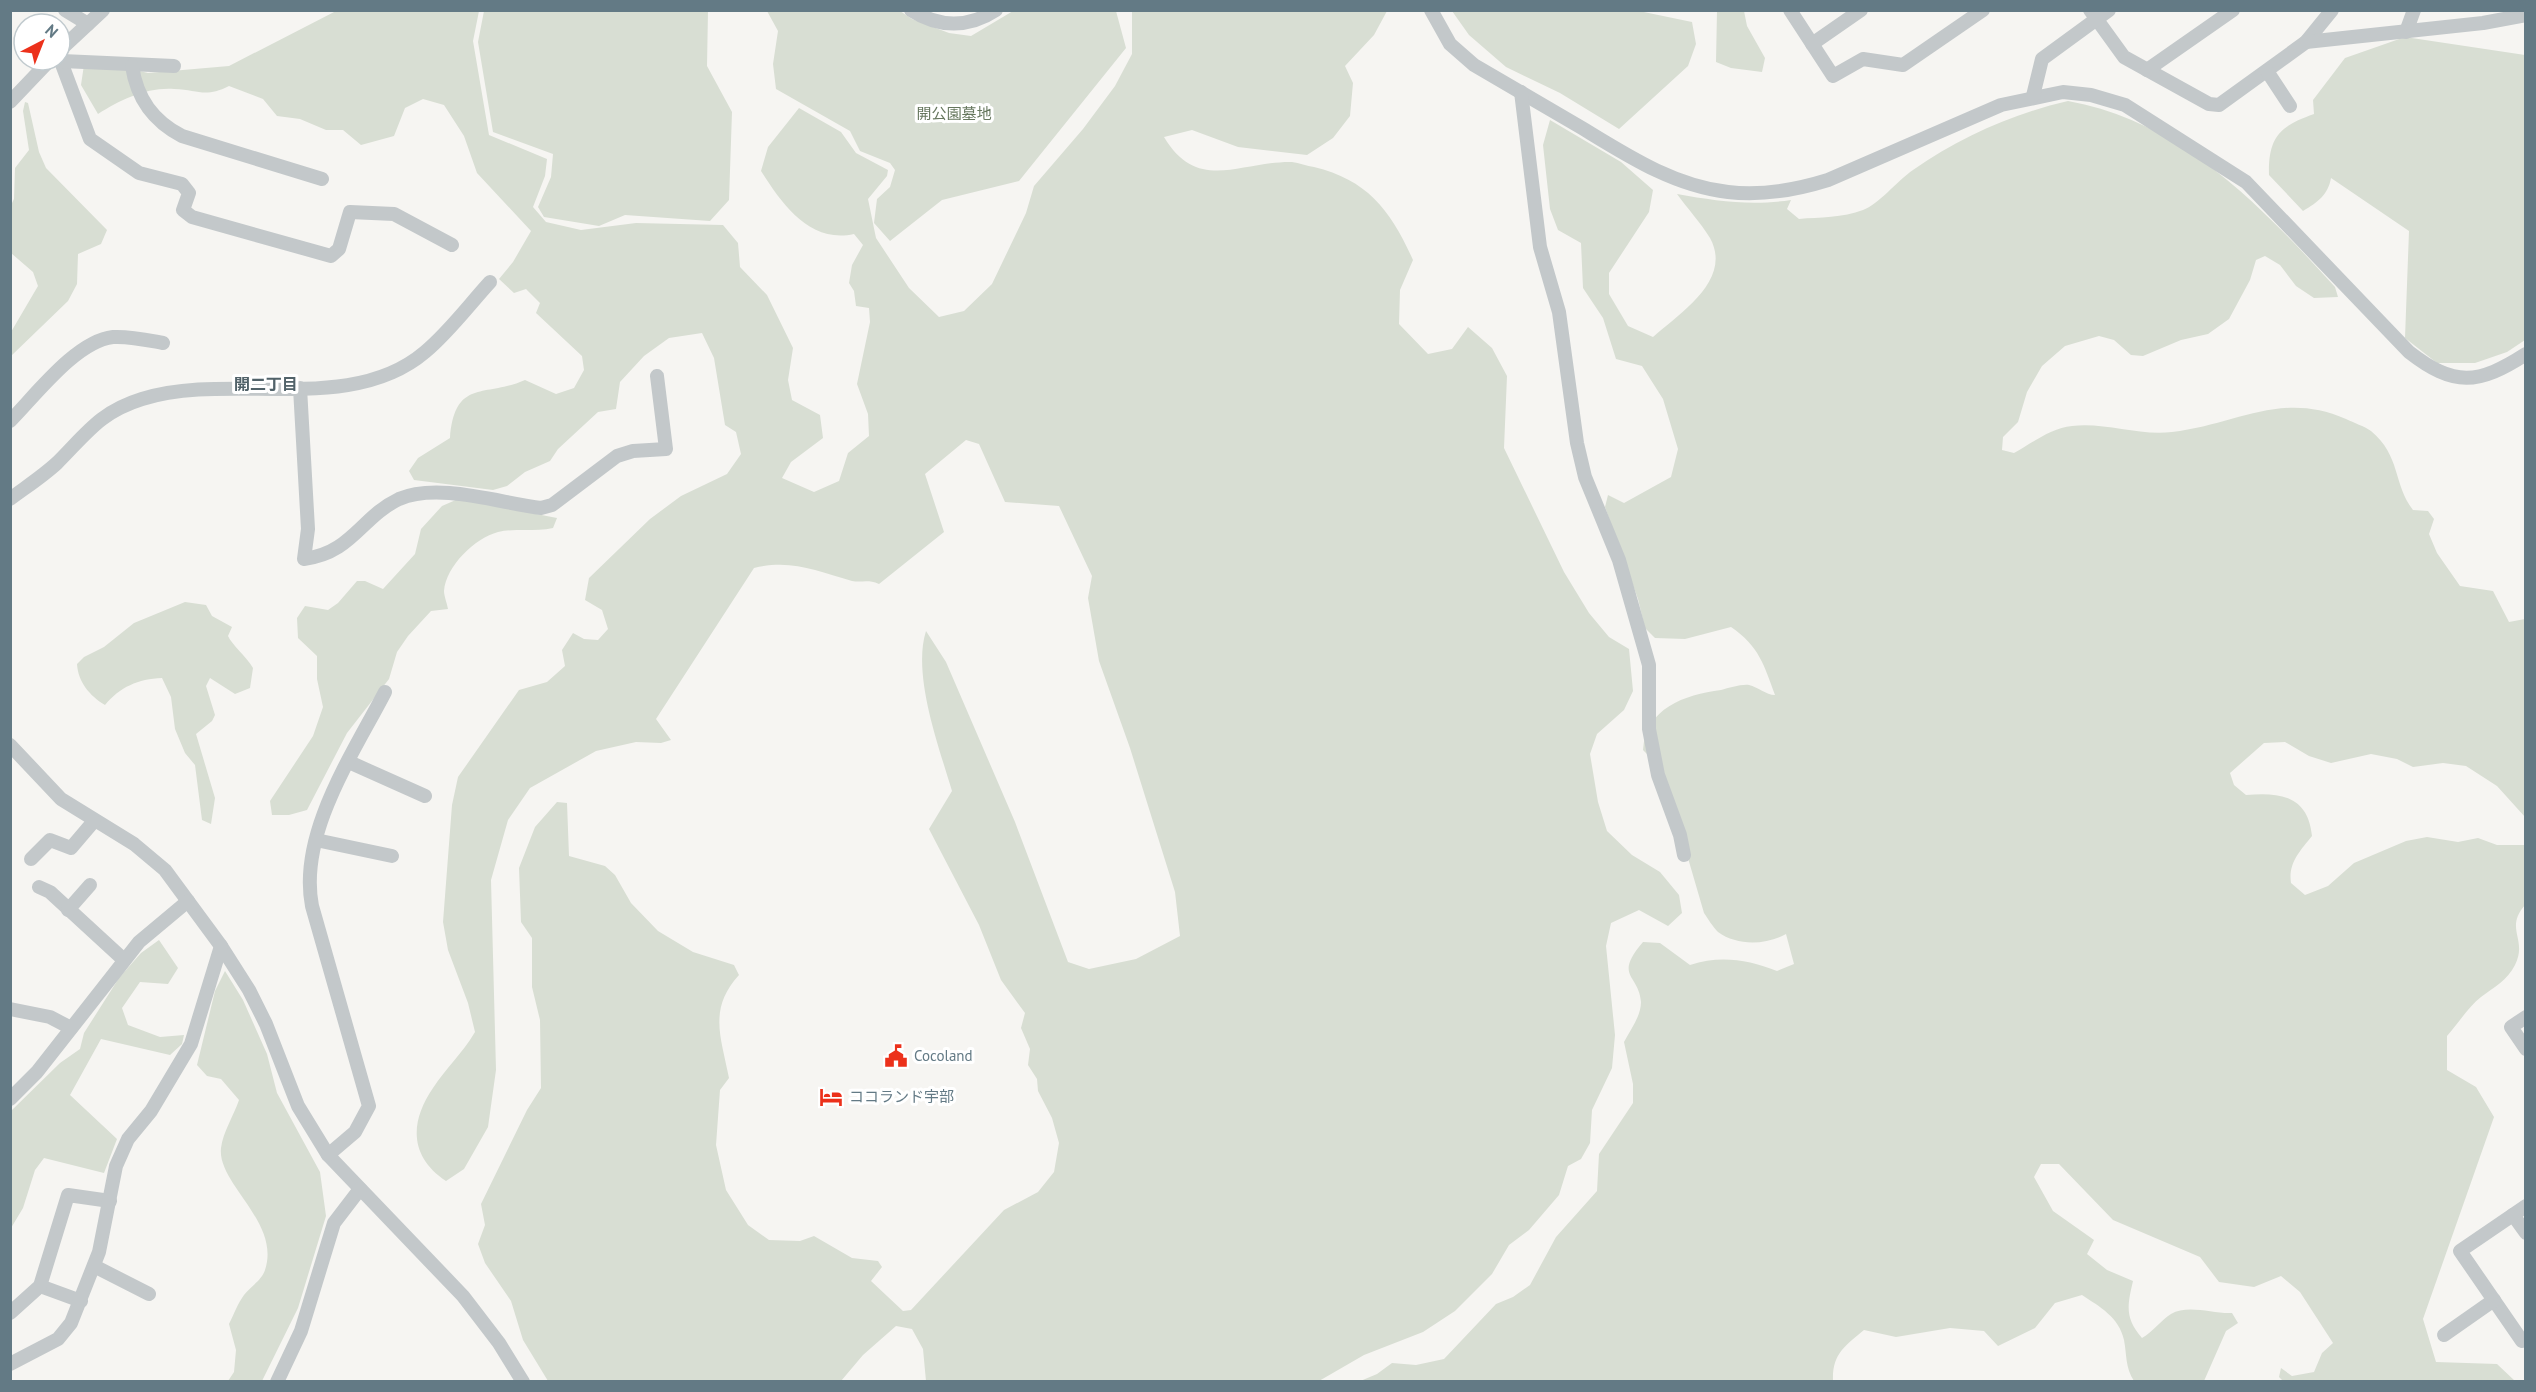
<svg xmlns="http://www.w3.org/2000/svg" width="2536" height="1392" viewBox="0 0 2536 1392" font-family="'PT Sans','Noto Sans JP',sans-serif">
<rect width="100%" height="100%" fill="#f6f5f2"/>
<!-- green -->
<g fill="#d8ded3">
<path d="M 336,11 L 479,11 L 473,41 L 489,135 L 547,159 L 545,176 L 533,207 L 546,222 L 581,230 L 636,223 L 723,225 L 738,243 L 740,267 L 767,295 L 793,348 L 788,380 L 792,400 L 820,415 L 823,438 L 791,462 L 782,478 L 814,492 L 839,481 L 848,453 L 869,436 L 868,414 L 857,384 L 870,322 L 869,308 L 856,306 L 854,291 L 849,283 L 852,265 L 863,245 L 854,234 C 810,244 782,204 761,171 L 768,147 L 799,108 L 841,132 L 856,153 L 888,170 L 887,176 L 868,199 L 876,238 L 909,288 L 939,317 L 964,311 L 992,284 L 1026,213 L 1034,186 L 1083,129 L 1115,86 L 1132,54 L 1132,11 L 1387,11 L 1374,35 L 1345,66 L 1353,83 L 1350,116 L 1333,138 L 1307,155 L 1238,147 L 1192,130 L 1164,137 C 1198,194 1241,161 1292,162 C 1299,163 1307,166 1314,167 C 1368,180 1391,211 1413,260 L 1400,290 L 1399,324 L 1428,354 L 1452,349 L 1468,327 L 1492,348 L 1507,376 L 1504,448 L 1564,572 L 1589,613 L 1609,637 L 1629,649 L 1633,691 L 1624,710 L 1597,734 L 1590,754 L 1598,802 L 1607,831 L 1632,855 L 1660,872 L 1679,895 L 1682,913 L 1668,926 L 1639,910 L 1611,923 L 1606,946 L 1615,1035 L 1612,1068 L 1592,1110 L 1590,1143 L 1581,1159 L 1568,1166 L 1559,1195 L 1529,1230 L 1509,1245 L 1492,1274 L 1455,1311 L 1423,1332 L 1364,1355 L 1319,1381 L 926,1381 L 923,1349 L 912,1329 L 896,1326 L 863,1355 L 841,1381 L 548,1381 L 523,1340 L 511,1301 L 485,1263 L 478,1244 L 485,1225 L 481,1204 L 527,1110 L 541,1088 L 540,1020 L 532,987 L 532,938 L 521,922 L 519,868 L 535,827 L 557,802 L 567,803 L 569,856 L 605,866 L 615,875 L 631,903 L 658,931 L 693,952 L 734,965 L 739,975 C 708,1009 721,1037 729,1078 L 720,1090 L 716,1145 L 726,1190 L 748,1225 L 769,1240 L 800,1241 L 814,1236 L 852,1258 L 878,1261 L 882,1267 L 871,1281 L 903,1311 L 911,1310 L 1004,1210 L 1038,1192 L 1054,1172 L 1059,1143 L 1052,1118 L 1038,1091 L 1037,1079 L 1028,1065 L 1030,1049 L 1021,1028 L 1025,1013 L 1001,980 L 979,925 L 929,829 L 952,791 C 939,747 912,675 926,631 L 946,662 L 1015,822 L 1068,962 L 1089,969 L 1136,959 L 1180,936 L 1175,892 L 1130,748 L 1099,661 L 1088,598 L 1092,576 L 1059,506 L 1005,502 L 979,444 L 966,440 L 925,474 L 944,532 L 879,584 C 867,579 862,583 852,581 C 816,571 792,559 754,568 L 656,719 L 671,740 L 661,743 L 636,742 L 596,751 L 530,788 L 508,820 L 491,880 L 496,1070 L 488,1127 L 464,1169 L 446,1181 C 410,1157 409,1123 433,1088 C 446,1068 462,1054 475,1032 L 468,1003 L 448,950 L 443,922 L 452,805 L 458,777 L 519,690 L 547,682 L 565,666 L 562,650 L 573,633 L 584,639 L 598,640 L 608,629 L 602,610 L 585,600 L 589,578 L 650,519 L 681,496 L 727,474 L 741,454 L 736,432 L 725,425 L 714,358 L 702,333 L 669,338 L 644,356 L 620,382 L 616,409 L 598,412 L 558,449 L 550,461 L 525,472 L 507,486 L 493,490 L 414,480 L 409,471 L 418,458 L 450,438 C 455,378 485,398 525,380 L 556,394 L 574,388 L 584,370 L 582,356 L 536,313 L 540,303 L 526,289 L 514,293 L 499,279 L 513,262 L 531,231 L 477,173 L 464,136 L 444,105 L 423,99 L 405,108 L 394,136 L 361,145 L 343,130 L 326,130 L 300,119 L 277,116 L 263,99 L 229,86 C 205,98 199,90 174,89 C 147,87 120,100 98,114 L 81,85 L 85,58 L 148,73 L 229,66 Z"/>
<path d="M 484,11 L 708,11 L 707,66 L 732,112 L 729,200 L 710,221 L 625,215 L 599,226 L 544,217 L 538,207 L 551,177 L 553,154 L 493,132 L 478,42 Z"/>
<path d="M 767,11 L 900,11 L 912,19 L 949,33 L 971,36 L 1013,11 L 1116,11 L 1126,48 L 1019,181 L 942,200 L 890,241 L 874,223 L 877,199 L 890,187 L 895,170 L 890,163 L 860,151 L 850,131 L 776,89 L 773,64 L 778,31 Z"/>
<path d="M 1452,11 L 1639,11 L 1692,22 L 1696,44 L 1688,66 L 1619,129 L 1560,93 L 1506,67 L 1469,35 Z"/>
<path d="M 1717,11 L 1744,11 L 1747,26 L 1765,58 L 1762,72 L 1731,68 L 1716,62 Z"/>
<path d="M 2405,37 L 2525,55 L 2525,340 L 2507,352 L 2475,363 L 2437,363 L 2405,338 L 2409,231 L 2331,178 C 2328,195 2318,202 2303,211 L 2269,175 C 2268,137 2280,126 2314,114 L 2313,100 L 2345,58 Z"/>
<path d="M 2068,101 C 2181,121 2261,206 2335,287 L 2338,297 L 2314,298 L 2296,286 L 2280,265 L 2265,256 L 2256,260 L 2250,280 L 2229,319 L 2208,334 L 2181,340 L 2143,356 L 2131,355 L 2114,340 L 2099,336 L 2065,346 L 2042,366 L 2027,392 L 2018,422 L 2003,437 L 2002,450 L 2014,453 C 2032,443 2051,428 2072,426 C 2105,422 2138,436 2172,432 C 2236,425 2281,390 2346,419 C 2354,423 2364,426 2371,431 C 2401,456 2393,484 2413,510 L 2428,511 L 2434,519 L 2429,534 L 2437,553 L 2460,586 L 2493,591 L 2509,622 L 2525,619 L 2525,817 L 2497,786 L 2466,766 L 2443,763 L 2413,767 L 2397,759 L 2371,754 L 2331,763 L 2309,756 L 2285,742 L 2264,743 L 2230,773 L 2234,785 L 2246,795 C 2281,792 2308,796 2312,836 C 2300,851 2288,863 2291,883 L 2305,895 L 2328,886 L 2354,863 L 2406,841 L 2427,837 L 2458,842 L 2478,838 L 2497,845 L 2525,845 L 2525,905 C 2504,929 2528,939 2515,965 C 2507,981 2494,987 2481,997 C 2468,1007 2458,1024 2447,1036 L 2447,1070 L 2476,1087 L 2494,1117 L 2423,1319 L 2436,1362 L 2497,1364 L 2515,1381 L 2283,1381 L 2279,1377 L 2281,1368 L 2292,1376 L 2314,1372 L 2322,1353 L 2333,1343 L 2300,1292 L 2281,1276 L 2254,1287 L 2219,1282 L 2200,1257 L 2113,1220 L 2059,1164 L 2041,1164 L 2034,1177 L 2053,1211 L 2094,1240 L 2087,1254 L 2107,1270 L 2133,1281 C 2127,1307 2125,1318 2142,1338 C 2153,1332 2161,1320 2171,1314 C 2188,1304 2213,1314 2232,1313 L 2238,1323 L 2226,1331 L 2204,1381 L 2134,1381 C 2125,1367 2127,1356 2124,1340 C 2119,1317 2100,1307 2082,1295 L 2055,1303 L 2035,1328 L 1998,1346 L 1984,1331 L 1950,1328 L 1896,1337 L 1864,1330 C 1845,1346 1832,1354 1833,1381 L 1358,1382 L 1377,1374 L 1392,1363 L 1416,1365 L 1444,1359 L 1496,1304 L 1513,1297 L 1530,1285 L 1556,1237 L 1597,1191 L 1599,1154 L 1633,1103 L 1633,1084 L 1624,1042 C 1631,1029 1641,1016 1641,1002 C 1639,974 1613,977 1643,942 L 1660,943 L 1690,965 C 1721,955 1748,960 1777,971 L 1794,964 L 1786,934 C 1766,945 1737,946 1718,932 C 1713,927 1708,919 1704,913 L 1662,769 L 1643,750 C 1646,708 1684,695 1721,690 C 1729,688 1741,684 1749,685 C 1758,687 1766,695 1775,695 C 1764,665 1759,646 1731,627 L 1685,639 L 1655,638 L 1645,628 L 1638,599 L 1605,507 L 1608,495 L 1624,503 L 1671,477 L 1678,449 L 1663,399 L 1642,366 L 1616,359 L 1603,318 L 1583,288 L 1581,243 L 1558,230 L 1550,209 L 1543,145 L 1550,120 L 1621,162 L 1653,190 L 1649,212 L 1609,273 L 1609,294 L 1628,326 L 1653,337 C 1680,313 1733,280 1710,238 C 1701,223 1687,208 1677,194 C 1716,201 1751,206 1791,200 L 1787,209 L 1799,219 C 1819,217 1843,218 1863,210 C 1878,205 1898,180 1913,170 C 1960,137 2012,114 2068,101 Z"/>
<path d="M 25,102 L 28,103 L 39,152 L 46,168 L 107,230 L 101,244 L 78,254 L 77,284 L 68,301 L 11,356 L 11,332 L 38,286 L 33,272 L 11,253 L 10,207 L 14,199 L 15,168 L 29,150 L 23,111 Z"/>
<path d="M 458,499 L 557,518 L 553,528 C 535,532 516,528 498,532 C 475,538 446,566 444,591 C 444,596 447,603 448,609 L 431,611 L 408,636 L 397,652 L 389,679 L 347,733 L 307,810 L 289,815 L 272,815 L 270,801 L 313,736 L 323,707 L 317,679 L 317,656 L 298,638 L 297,618 L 305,606 L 328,610 L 338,603 L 357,581 L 365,581 L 383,589 L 415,554 L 421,529 L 442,506 Z"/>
<path d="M 185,602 L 206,605 L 212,616 L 232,627 L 228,636 C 232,645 246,656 253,668 L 250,688 L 235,694 L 210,678 L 206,686 L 215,715 L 212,721 L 196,734 L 215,798 L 211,824 L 202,820 L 195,765 L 185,753 L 175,729 L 171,697 L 162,678 C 138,679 120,687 105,705 C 90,696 78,682 77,664 L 84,657 L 104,647 L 134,623 Z"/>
<path d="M 159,940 L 178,968 L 168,984 L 140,982 L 122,1008 L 128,1025 L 160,1037 L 184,1035 L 182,1044 L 170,1055 L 101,1039 L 70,1095 L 117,1139 L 104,1173 L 44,1158 L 35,1170 L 23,1208 L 11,1228 L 11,1111 L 60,1063 L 80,1049 L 84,1033 L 119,978 L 141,953 Z"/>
<path d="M 225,971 L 243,1000 L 267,1054 L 277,1093 L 320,1172 L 326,1216 L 298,1308 L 262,1381 L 228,1381 L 234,1372 L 236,1350 L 229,1324 C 234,1314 238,1303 244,1295 C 250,1287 262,1280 265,1270 C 281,1222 217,1184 221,1148 C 223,1132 234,1115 239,1100 L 221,1079 L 207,1076 L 197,1065 L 215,991 Z"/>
</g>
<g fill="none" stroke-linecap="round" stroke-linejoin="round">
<!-- minor -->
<g stroke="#c3c8ca" stroke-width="14">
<path d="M 65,10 L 88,24"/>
<path d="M 911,10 C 939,28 969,28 996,10"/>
<path d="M 1431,10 L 1450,44 L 1474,65 C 1510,86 1546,107 1582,128 C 1628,156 1674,186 1728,192 C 1762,196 1796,190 1828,180 L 2001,105 L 2063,92 L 2091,95 L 2125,105 L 2246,182 L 2409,352 C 2454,387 2478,385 2526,354"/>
<path d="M 1790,10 L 1833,76 L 1863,59 L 1903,65 L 1983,10"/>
<path d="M 2090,10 L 2124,57 L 2209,104 L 2219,105 L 2306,42 L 2332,10"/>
<path d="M 2406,32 L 2414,10"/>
<path d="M 2306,42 L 2483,23 L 2526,15"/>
<path d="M 1812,44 L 1861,10"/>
<path d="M 60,50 L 103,10"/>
<path d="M 60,59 L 90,139 L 139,173 L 182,184 L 189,193 L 183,210 L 192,217 L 331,256 L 339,249 L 350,212 L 394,214 L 452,245"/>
<path d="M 62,61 L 174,66"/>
<path d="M 132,66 C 137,99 153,121 182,136 L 322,179"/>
<path d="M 2147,70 L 2233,10"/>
<path d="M 2267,71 L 2290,106"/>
<path d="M 1521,92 L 1540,247 L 1559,312 L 1577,443 L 1585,477 L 1619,560 L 1649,665 L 1649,729 L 1658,775 L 1680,835 L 1684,855"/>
<path d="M 2033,96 L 2042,59 L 2109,10"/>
<path d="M 10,102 L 50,60"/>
<path d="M 300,388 L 308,529 L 304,559 C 352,553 361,517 399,499 C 438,482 500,503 541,508 L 552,505 L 617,456 L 633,451 L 666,449 L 657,376"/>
<path d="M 10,421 C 35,396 76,341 113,337 C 130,336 147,340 163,343"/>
<path d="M 10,499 C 26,487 43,476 57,463 C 87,433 100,412 142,399 C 230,371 350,416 425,352 C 449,332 469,305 490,282"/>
<path d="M 10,745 L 61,799 L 134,844 L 165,870 L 221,946 L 249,990 L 266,1024 L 298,1106 L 328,1155 L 463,1296 L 499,1343 L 523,1382"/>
<path d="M 349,762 L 425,796"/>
<path d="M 316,840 L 392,856"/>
<path d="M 31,859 L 50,840 L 71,848 L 94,821"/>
<path d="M 39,887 L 50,892 L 124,960"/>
<path d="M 68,910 L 90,885"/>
<path d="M 10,1009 L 50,1017 L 71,1028"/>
<path d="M 2526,1017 L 2511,1027 L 2526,1049"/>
<path d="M 10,1099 L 37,1072 L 139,942 L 188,901"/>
<path d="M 328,1155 L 355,1132 L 369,1106 L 312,906 C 298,834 353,754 385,692"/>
<path d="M 2526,1206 L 2460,1251 L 2522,1341 L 2526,1339"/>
<path d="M 2513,1215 L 2526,1233"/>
<path d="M 94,1266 L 149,1294"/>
<path d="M 40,1286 L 81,1301"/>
<path d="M 10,1313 L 40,1286 L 68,1195 L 110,1201"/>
<path d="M 2444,1335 L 2494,1300"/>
<path d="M 10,1364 L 58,1339 L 71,1323 L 99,1252 L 116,1166 L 128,1139 L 151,1111 L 191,1044 L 221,946"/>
<path d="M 277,1382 L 301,1331 L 334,1223 L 360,1189"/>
</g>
</g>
<!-- icons -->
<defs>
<g id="civic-bare" transform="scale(1.8)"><path d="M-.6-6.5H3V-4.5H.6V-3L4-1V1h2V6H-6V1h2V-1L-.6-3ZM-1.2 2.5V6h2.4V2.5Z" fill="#ec311b" stroke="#fff" stroke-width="2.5" paint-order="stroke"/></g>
<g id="hotel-bare" transform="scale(1.8)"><path d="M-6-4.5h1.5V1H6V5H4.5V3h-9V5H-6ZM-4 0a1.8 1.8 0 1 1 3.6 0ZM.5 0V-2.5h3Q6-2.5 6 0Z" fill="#ec311b" stroke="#fff" stroke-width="2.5" paint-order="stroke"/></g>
</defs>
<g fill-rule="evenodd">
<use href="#civic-bare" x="896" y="1056"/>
<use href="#hotel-bare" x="831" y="1097"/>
</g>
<g text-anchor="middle" stroke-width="6" stroke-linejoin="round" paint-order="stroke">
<!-- park labels -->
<g font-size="15" fill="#66775e" stroke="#fff">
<text x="954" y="119">開公園墓地</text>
</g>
<!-- poi labels -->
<g font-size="15" fill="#637a85" stroke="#fff" text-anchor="start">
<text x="914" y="1061">Cocoland</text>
<text x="849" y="1102">ココランド宇部</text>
</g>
<!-- neighbourhood labels -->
<g font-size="16" font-weight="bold" fill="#516269" stroke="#fff">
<text x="266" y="390">開二丁目</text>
</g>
</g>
<!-- border -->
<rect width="2536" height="1392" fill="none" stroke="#637a85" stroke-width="24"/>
<!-- north arrow -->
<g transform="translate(42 42) rotate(42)"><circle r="28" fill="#ffffff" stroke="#c1cace" stroke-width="1.5"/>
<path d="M0-4.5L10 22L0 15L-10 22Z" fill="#ec311b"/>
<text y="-9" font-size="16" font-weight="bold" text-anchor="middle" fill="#637a85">N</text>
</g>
</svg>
